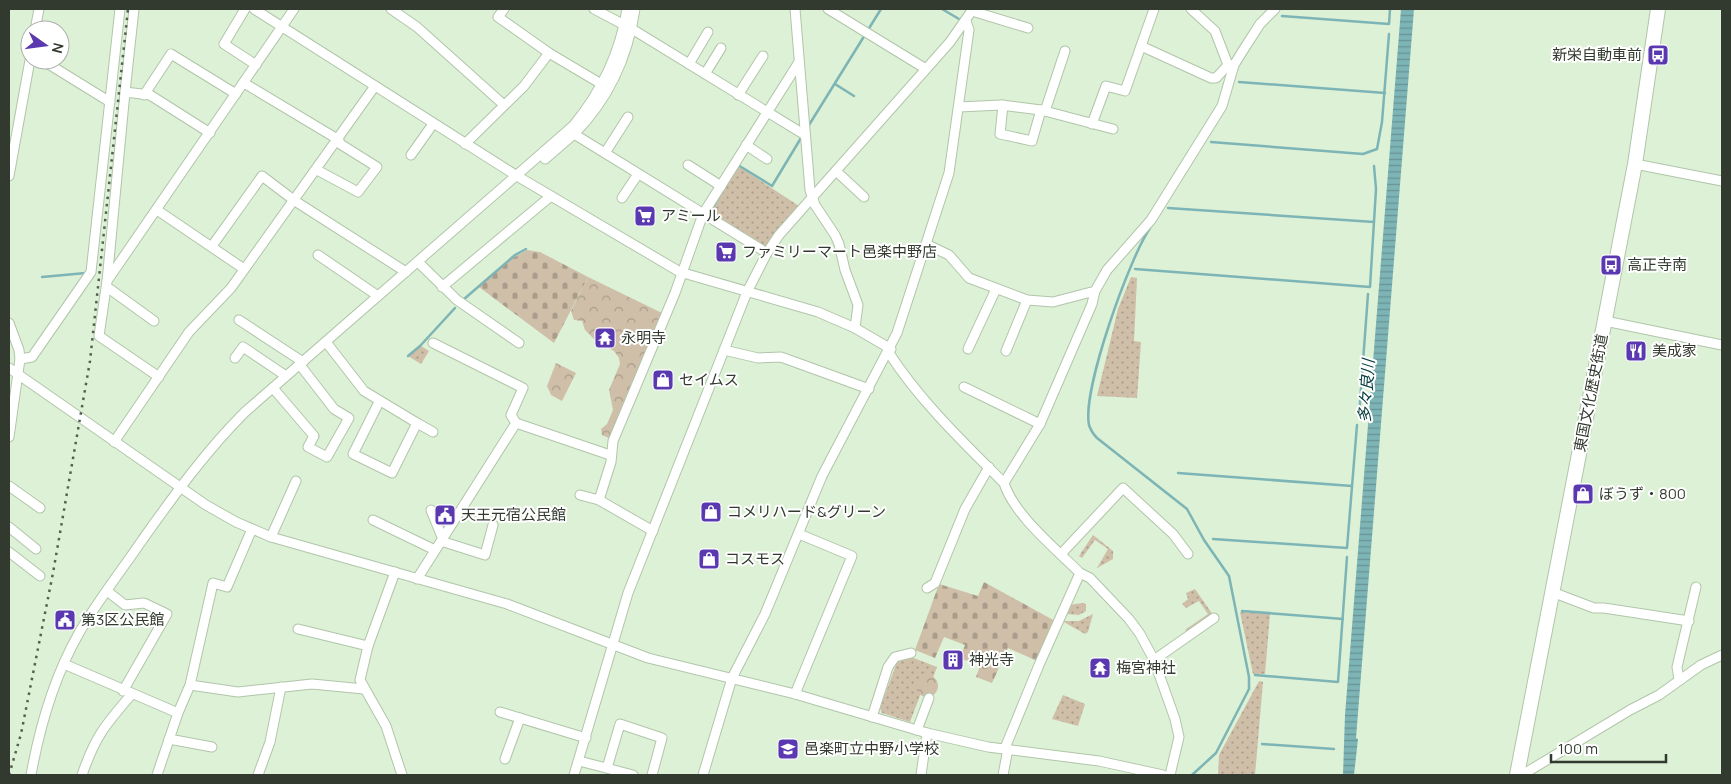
<svg xmlns="http://www.w3.org/2000/svg" width="1731" height="784" viewBox="0 0 1731 784" font-family="Manrope,'Noto Sans JP',sans-serif">
<defs>
<pattern id="green-dots" width="8" height="8" patternUnits="userSpaceOnUse" patternTransform="scale(1.25)"><rect width="8" height="8" fill="#cfbfa9"/><path d="M2 2h.1M6 6h.1" fill="none" stroke="#a99c8a" stroke-width="1.8" stroke-linecap="round"/></pattern>
<pattern id="forest-crowns" width="20" height="18" patternUnits="userSpaceOnUse" patternTransform="scale(1.25)"><rect width="20" height="18" fill="#cfbfa9"/><path d="M2 6a3 3 0 1 1 6 0M12 15a3 3 0 1 1 6 0" fill="none" stroke="#a99c8a"/></pattern>
<pattern id="cemetery-stones" width="16" height="16" patternUnits="userSpaceOnUse" patternTransform="scale(1.25)"><rect width="16" height="16" fill="#cfbfa9"/><path d="M2 7V4a2 2 0 0 1 4 0v3zM10 15v-3a2 2 0 0 1 4 0v3z" fill="#a99c8a"/></pattern>
<pattern id="water-rules" width="6" height="5" patternUnits="userSpaceOnUse" patternTransform="scale(1.25)"><rect width="6" height="5" fill="#7db4b6"/><path d="M0 2.5h6" fill="none" stroke="#679394"/></pattern>
</defs>
<rect width="100%" height="100%" fill="#dcf1d5"/>
<!-- green -->
<g fill="url(#green-dots)">
<path d="M 738,166 L 799,206 L 776,232 L 764,250 L 709,216 Z"/>
<path d="M 1131,277 L 1137,278 L 1134,341 L 1141,342 L 1137,398 L 1097,396 L 1118,309 Z"/>
<path d="M 421,346 L 429,351 L 421,364 L 408,356 Z"/>
<path d="M 1093,535 L 1113,551 L 1113,559 L 1097,568 L 1108,549 L 1095,540 L 1082,558 L 1079,556 Z"/>
<path d="M 1195,589 L 1213,615 L 1188,633 L 1185,630 L 1208,614 L 1199,601 L 1186,608 L 1182,604 L 1188,599 L 1186,593 Z"/>
<path d="M 1083,603 L 1086,604 L 1086,611 L 1079,615 L 1067,614 L 1065,610 L 1068,605 Z"/>
<path d="M 1240,612 L 1270,614 L 1265,674 L 1253,674 Z"/>
<path d="M 1093,614 L 1088,632 L 1085,634 L 1062,621 L 1079,621 Z"/>
<path d="M 911,657 L 937,667 L 930,686 L 924,685 L 910,722 L 882,713 L 880,708 L 897,662 Z"/>
<path d="M 1259,681 L 1263,682 L 1255,775 L 1218,775 L 1219,755 Z"/>
<path d="M 1063,695 L 1085,704 L 1078,726 L 1052,719 Z"/>
</g>
<!-- forest -->
<g fill="url(#forest-crowns)">
<path d="M 588,277 L 662,313 L 611,439 L 602,435 L 601,429 L 607,424 L 613,410 L 609,390 L 620,364 L 619,358 L 614,351 L 597,342 L 585,330 L 582,321 L 574,320 L 571,311 Z"/>
<path d="M 556,363 L 576,373 L 562,401 L 551,395 L 547,386 Z"/>
<circle cx="927" cy="686" r="11"/>
</g>
<!-- cemetery -->
<g fill="url(#cemetery-stones)">
<path d="M 527,250 L 540,252 L 588,277 L 554,343 L 479,287 L 511,259 Z"/>
<path d="M 984,582 L 1055,621 L 1037,661 L 1008,648 L 992,683 L 976,677 L 980,666 L 960,658 L 965,645 L 944,637 L 935,658 L 915,650 L 939,584 L 978,596 Z"/>
</g>
<!-- water -->
<path fill="url(#water-rules)" d="M 1401,9 L 1414,9 L 1356,738 L 1358,739 L 1354,775 L 1343,775 L 1345,715 Z"/>
<g fill="none" stroke-linecap="round" stroke-linejoin="round">
<!-- stream -->
<g stroke="#7db4b6" stroke-width="2.5">
<path d="M 942,9 L 959,19"/>
<path d="M 1282,16 L 1389,24 L 1390,9"/>
<path d="M 1239,82 L 1385,93"/>
<path d="M 835,84 L 854,96"/>
<path d="M 809,125 L 881,9"/>
<path d="M 1211,142 L 1363,154 L 1377,149 L 1382,122 L 1389,34"/>
<path d="M 738,165 L 772,186 L 801,138"/>
<path d="M 1168,208 L 1374,222"/>
<path d="M 709,214 L 720,195"/>
<path d="M 1150,228 C 1129,259 1082,390 1089,425 C 1091,431 1093,434 1097,438 L 1187,509 L 1204,540 L 1229,576 L 1249,677 L 1249,689 L 1216,753 L 1192,775"/>
<path d="M 1135,269 L 1370,287 L 1376,189 L 1374,166"/>
<path d="M 42,277 L 86,273"/>
<path d="M 463,300 L 515,255 L 526,249"/>
<path d="M 408,356 L 420,346 L 455,308"/>
<path d="M 1359,416 L 1368,294"/>
<path d="M 1178,473 L 1352,486"/>
<path d="M 1213,539 L 1347,548 L 1357,425"/>
<path d="M 1242,611 L 1343,619"/>
<path d="M 1255,675 L 1338,682 L 1347,557"/>
<path d="M 1262,744 L 1334,749"/>
</g>
<!-- minor casing -->
<g stroke="#b1c5aa" stroke-width="11">
<g id="minor">
<path d="M 245,9 L 224,44 L 256,65"/>
<path d="M 254,9 L 517,176 L 680,272 L 818,312 L 855,328 L 891,349"/>
<path d="M 391,9 L 417,27 L 504,105"/>
<path d="M 504,9 L 498,17 L 549,53 L 603,85"/>
<path d="M 594,9 L 632,29 L 805,135"/>
<path d="M 635,9 C 628,56 608,100 574,134 L 767,253"/>
<path d="M 795,9 L 810,190 L 815,205 L 835,235 L 839,244 L 845,270 L 858,305 L 855,328"/>
<path d="M 828,9 L 926,69"/>
<path d="M 1191,9 L 1215,31 L 1228,65 L 1234,65"/>
<path d="M 972,11 L 1028,28"/>
<path d="M 35,30 L 39,9"/>
<path d="M 1141,46 L 1154,9"/>
<path d="M 42,60 L 110,102"/>
<path d="M 689,64 L 708,32"/>
<path d="M 705,74 L 721,48"/>
<path d="M 244,83 L 339,140"/>
<path d="M 125,92 L 134,9"/>
<path d="M 144,95 L 171,54 L 236,94"/>
<path d="M 738,95 L 763,56"/>
<path d="M 1003,105 L 1000,134 L 1032,141 L 1041,110"/>
<path d="M 959,107 L 1001,105 L 1041,110 L 1113,129"/>
<path d="M 1045,111 L 1065,51"/>
<path d="M 1092,124 L 1106,86 L 1125,91 L 1141,46 L 1211,78 L 1216,78 L 1228,65"/>
<path d="M 465,144 L 524,86 L 549,53"/>
<path d="M 746,145 L 767,159"/>
<path d="M 605,153 L 628,117"/>
<path d="M 411,155 L 433,124"/>
<path d="M 545,159 L 574,134"/>
<path d="M 1635,164 L 1722,181"/>
<path d="M 688,165 L 721,186"/>
<path d="M 317,170 L 358,192 L 377,167 L 337,142"/>
<path d="M 836,171 L 864,197"/>
<path d="M 9,176 L 30,60"/>
<path d="M 622,198 L 638,174"/>
<path d="M 157,210 L 244,269"/>
<path d="M 926,244 L 949,255 L 969,278 L 1027,300 L 1053,302 L 1095,291 L 1107,270 L 1151,220 L 1222,106 L 1234,65 L 1242,52 L 1260,24 L 1275,9"/>
<path d="M 212,246 L 262,176 L 295,201 L 406,272"/>
<path d="M 318,255 L 378,296"/>
<path d="M 418,262 L 457,300 L 519,343"/>
<path d="M 107,281 L 125,92 L 150,95 L 210,133"/>
<path d="M 107,287 L 154,321"/>
<path d="M 442,287 L 551,196"/>
<path d="M 239,320 L 303,362"/>
<path d="M 1605,321 L 1722,345"/>
<path d="M 9,323 L 19,350 L 20,359 L 9,437"/>
<path d="M 326,342 L 364,391 L 417,423 L 392,473 L 353,454 L 379,402"/>
<path d="M 433,343 L 523,388 L 511,415 L 516,423 L 610,455"/>
<path d="M 968,349 L 996,289"/>
<path d="M 724,350 L 758,358 L 781,357 L 869,389"/>
<path d="M 1006,351 L 1027,300"/>
<path d="M 889,353 C 920,401 963,442 1004,483 C 1014,515 1056,549 1080,573 L 1090,578 L 1129,619 L 1140,634 L 1154,660 L 1175,719 L 1179,737 L 1170,775"/>
<path d="M 235,358 L 243,347 L 286,376"/>
<path d="M 20,359 L 32,357 L 91,272 L 120,9"/>
<path d="M 9,368 L 206,505 L 236,522 L 271,537 L 507,604 L 648,658 L 795,694 L 927,733 L 988,747 L 1099,761 L 1163,775"/>
<path d="M 159,377 L 99,336 L 107,281 L 294,9"/>
<path d="M 964,387 L 1040,424"/>
<path d="M 273,388 L 314,436 L 308,447 L 327,457 L 349,418 L 334,409 L 300,365"/>
<path d="M 417,423 L 433,432"/>
<path d="M 114,442 L 189,332 L 231,288 L 375,86"/>
<path d="M 1004,483 L 1040,424 L 1092,304 L 1095,291"/>
<path d="M 9,486 L 40,508"/>
<path d="M 580,495 L 599,500 L 653,531"/>
<path d="M 599,500 L 611,462 L 613,441 L 675,293 L 703,214 L 799,62"/>
<path d="M 431,510 L 444,542 L 485,555 L 493,525"/>
<path d="M 373,520 L 435,550"/>
<path d="M 9,527 L 36,549"/>
<path d="M 271,537 L 296,481"/>
<path d="M 9,552 L 40,576"/>
<path d="M 1061,554 L 1123,488 L 1173,534 L 1188,554"/>
<path d="M 395,572 L 368,646 L 360,680 L 386,726 L 402,775"/>
<path d="M 417,579 L 516,423"/>
<path d="M 927,588 L 935,583 L 965,509 L 989,467"/>
<path d="M 107,591 L 125,605 L 144,603 L 167,614 L 123,691"/>
<path d="M 1552,592 L 1594,608 L 1604,608 L 1689,621"/>
<path d="M 298,629 L 368,646"/>
<path d="M 1154,660 L 1214,618"/>
<path d="M 64,664 L 178,713"/>
<path d="M 1679,680 L 1677,667 L 1696,587"/>
<path d="M 190,685 L 238,692 L 312,684 L 364,689"/>
<path d="M 795,694 L 852,556 L 799,534"/>
<path d="M 500,712 L 586,738"/>
<path d="M 872,717 L 888,667 L 895,657 L 911,653"/>
<path d="M 917,730 L 929,698"/>
<path d="M 169,739 L 212,747"/>
<path d="M 1005,748 L 1039,665 L 1080,573"/>
<path d="M 505,759 L 520,718"/>
<path d="M 579,761 L 633,775"/>
<path d="M 607,768 L 620,724 L 662,738 L 652,775"/>
<path d="M 31,775 C 40,725 54,677 79,633 C 98,600 122,570 143,539 C 175,494 206,451 245,412 L 573,126 C 602,91 620,54 627,9"/>
<path d="M 82,775 C 95,737 105,725 131,695"/>
<path d="M 157,775 L 178,713 L 190,685 L 213,583 L 227,587 L 252,529"/>
<path d="M 258,775 L 270,742 L 281,687"/>
<path d="M 574,775 L 628,593 L 747,292 L 767,253 L 779,235 L 950,42 L 973,9"/>
<path d="M 703,775 L 732,678 L 765,614 L 822,476 L 897,333 L 949,173 L 969,30 L 966,21"/>
<path d="M 921,775 L 927,733"/>
<path d="M 1003,775 L 1008,749"/>
<path d="M 1522,775 L 1630,710 L 1659,695 L 1701,665 L 1722,655"/>
</g>
</g>
<!-- highway casing -->
<g stroke="#b1c5aa" stroke-width="16">
<path id="highway" d="M 1517,775 L 1635,164 L 1658,9"/>
</g>
<!-- minor -->
<use href="#minor" stroke="#fff" stroke-width="9"/>
<!-- highway -->
<use href="#highway" stroke="#fff" stroke-width="14"/>
<!-- rail -->
<path stroke="#555f51" stroke-width="2.5" stroke-dasharray="2.5 5" stroke-linecap="butt" d="M 9,775 L 21,734 L 53,573 L 90,361 L 128,9"/>
</g>
<!-- icons -->
<defs>
<g id="bus-square" transform="scale(1.125)"><rect x="-9" y="-9" width="18" height="18" rx="4" fill="#5938b0" stroke="#fff"/><path d="M-5-6H5V4H4V6H2V4H-2V6H-4V4H-5ZM-3.5-4V0h7V-4ZM-3.5 1.2v1.5H-2V1.2ZM2 1.2v1.5H3.5V1.2Z" fill="#fff"/></g>
<g id="supermarket-square" transform="scale(1.125)"><rect x="-9" y="-9" width="18" height="18" rx="4" fill="#5938b0" stroke="#fff"/><path d="M-6-5.5h2.5l.6 2H6L4.5 2H-2.5L-4.4-4H-6ZM-1.5 3.2a1.3 1.3 0 1 0 .1 0ZM3 3.2a1.3 1.3 0 1 0 .1 0Z" fill="#fff"/></g>
<g id="temple-square" transform="scale(1.125)"><rect x="-9" y="-9" width="18" height="18" rx="4" fill="#5938b0" stroke="#fff"/><path d="M0-6L5-2H3V0L6.5 2.5H4V6H1.5V3h-3V6H-4V2.5H-6.5L-3 0V-2H-5Z" fill="#fff"/></g>
<g id="restaurant-square" transform="scale(1.125)"><rect x="-9" y="-9" width="18" height="18" rx="4" fill="#5938b0" stroke="#fff"/><path d="M-5-6h1v4h1v-4h1v4h1v-4h1v5L-1.5 .5V6h-2V.5L-5-1ZM5-6V6H3V1.5H1.5Q1.5-4 5-6Z" fill="#fff"/></g>
<g id="shop-square" transform="scale(1.125)"><rect x="-9" y="-9" width="18" height="18" rx="4" fill="#5938b0" stroke="#fff"/><path d="M-5-2.5h2.3a2.7 3.5 0 0 1 5.4 0H5L5.5 6h-11ZM-1.5-2.5h3a1.5 2.3 0 0 0-3 0Z" fill="#fff"/></g>
<g id="civic-square" transform="scale(1.125)"><rect x="-9" y="-9" width="18" height="18" rx="4" fill="#5938b0" stroke="#fff"/><path d="M-.6-6.5H3V-4.5H.6V-3L4-1V1h2V6H-6V1h2V-1L-.6-3ZM-1.2 2.5V6h2.4V2.5Z" fill="#fff"/></g>
<g id="building-square" transform="scale(1.125)"><rect x="-9" y="-9" width="18" height="18" rx="4" fill="#5938b0" stroke="#fff"/><path d="M-4-6H4V6H1V3H-1V6H-4ZM-2.5-4.3h1.7v1.8h-1.7ZM.8-4.3h1.7v1.8H.8ZM-2.5-1h1.7V.8h-1.7ZM.8-1h1.7V.8H.8Z" fill="#fff"/></g>
<g id="school-square" transform="scale(1.125)"><rect x="-9" y="-9" width="18" height="18" rx="4" fill="#5938b0" stroke="#fff"/><path d="M0-5L7-2L0 1L-7-2ZM-4 1L0 2.5L4 1V4Q0 6-4 4Z" fill="#fff"/></g>
</defs>
<g fill-rule="evenodd">
<use href="#bus-square" x="1658" y="55"/>
<use href="#supermarket-square" x="645" y="216"/>
<use href="#supermarket-square" x="726" y="252"/>
<use href="#bus-square" x="1611" y="265"/>
<use href="#temple-square" x="605" y="338"/>
<use href="#restaurant-square" x="1636" y="351"/>
<use href="#shop-square" x="663" y="380"/>
<use href="#shop-square" x="1583" y="494"/>
<use href="#shop-square" x="711" y="512"/>
<use href="#civic-square" x="445" y="515"/>
<use href="#shop-square" x="709" y="559"/>
<use href="#civic-square" x="65" y="620"/>
<use href="#building-square" x="953" y="660"/>
<use href="#temple-square" x="1100" y="668"/>
<use href="#school-square" x="788" y="749"/>
</g>
<g text-anchor="middle" stroke-width="4" stroke-linejoin="round" paint-order="stroke">
<!-- poi labels -->
<g font-size="15" fill="#323a2f" stroke="#fff" text-anchor="start">
<text x="1642" y="60" text-anchor="end">新栄自動車前</text>
<text x="661" y="221">アミール</text>
<text x="742" y="257">ファミリーマート邑楽中野店</text>
<text x="1627" y="270">高正寺南</text>
<text x="621" y="343">永明寺</text>
<text x="1652" y="356">美成家</text>
<text x="679" y="385">セイムス</text>
<text x="1599" y="499">ぼうず・800</text>
<text x="727" y="517">コメリハード&amp;グリーン</text>
<text x="461" y="520">天王元宿公民館</text>
<text x="725" y="564">コスモス</text>
<text x="81" y="625">第3区公民館</text>
<text x="969" y="665">神光寺</text>
<text x="1116" y="673">梅宮神社</text>
<text x="804" y="754">邑楽町立中野小学校</text>
</g>
<!-- street labels -->
<g font-size="15" fill="#323a2f" stroke="#fff">
<text transform="translate(1591 393) rotate(-79)" y="5">東国文化歴史街道</text>
</g>
<!-- water labels -->
<g font-size="16" font-style="italic" fill="#0b4042" stroke="#fff">
<text transform="translate(1366 391) rotate(-86)" y="6">多々良川</text>
</g>
</g>
<!-- border -->
<rect width="1731" height="784" fill="none" stroke="#323a2f" stroke-width="20"/>
<!-- north arrow -->
<g transform="translate(45 45) rotate(104)"><circle r="24" fill="#ffffff" stroke="#adb0ac"/>
<path d="M0-4L9 19L0 12L-9 19Z" fill="#5938b0"/>
<text y="-8" font-size="14" font-weight="bold" text-anchor="middle" fill="#323a2f">N</text>
</g>
<!-- scale -->
<path d="M1551 754v8h115v-8" fill="none" stroke="#323a2f" stroke-width="2.5"/>
<text x="1558" y="754" font-size="15" fill="#323a2f" stroke="#ffffff" stroke-width="4" paint-order="stroke">100 m</text>
</svg>
